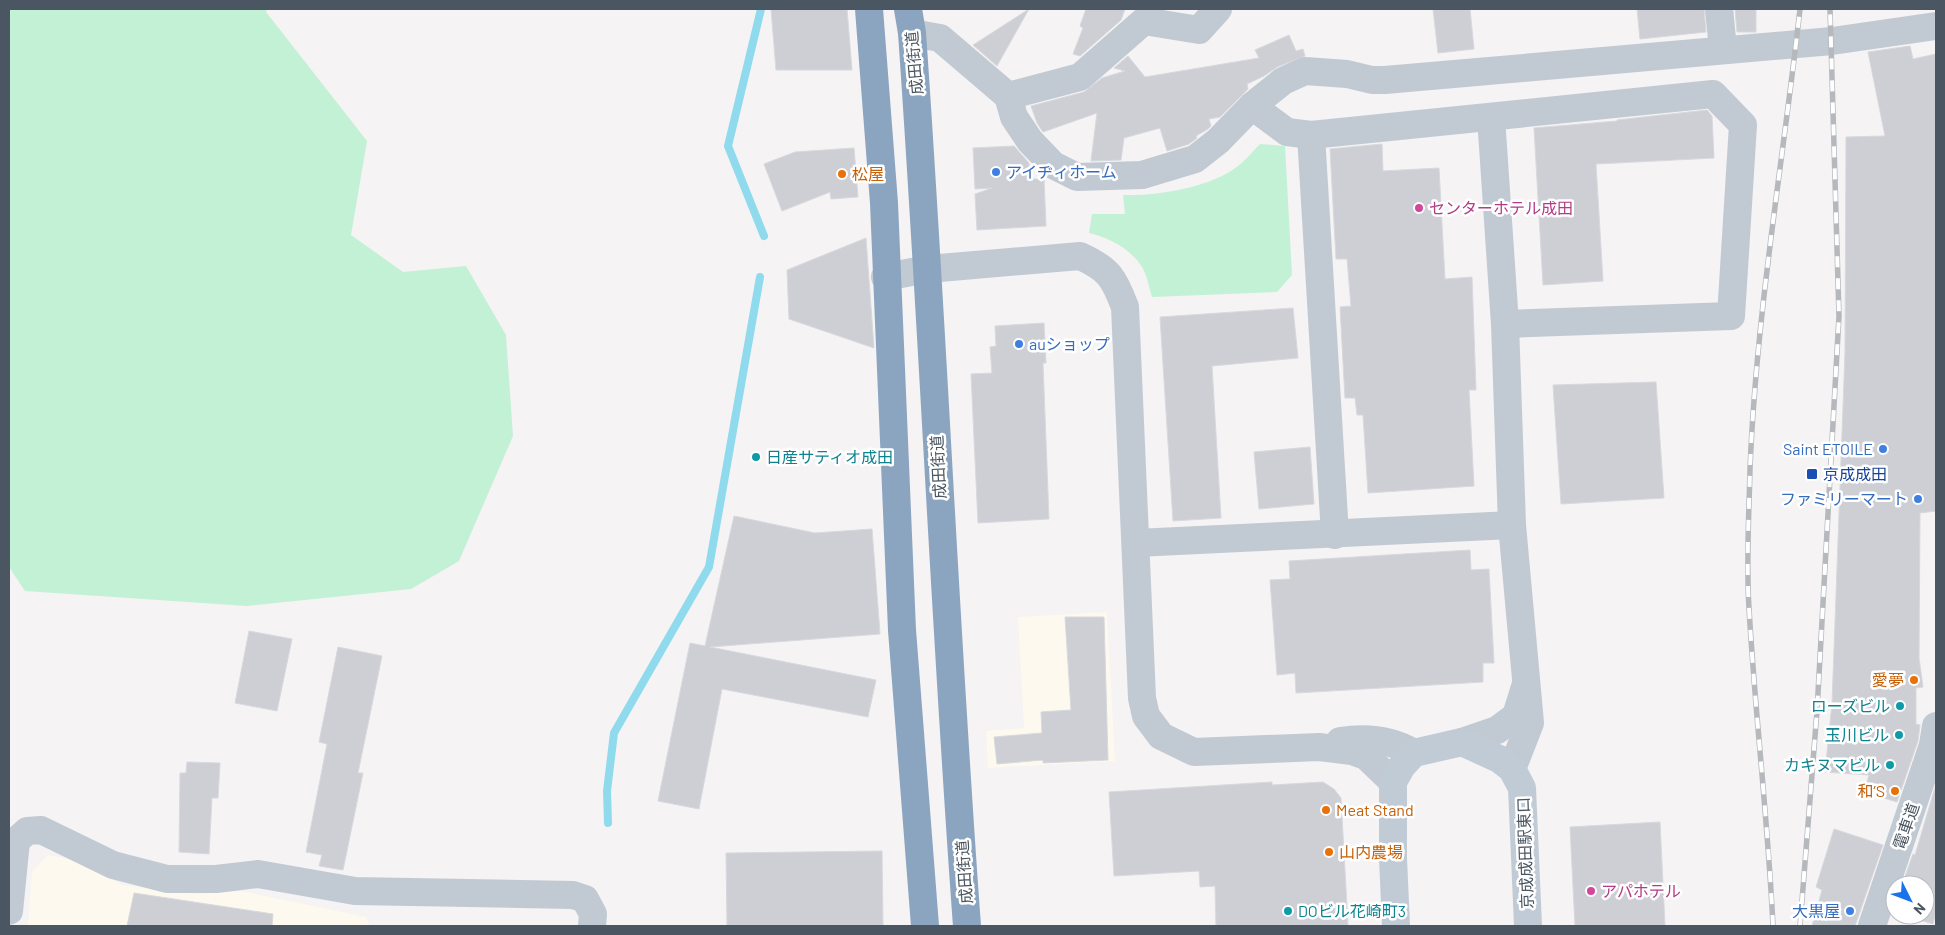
<svg xmlns="http://www.w3.org/2000/svg" width="1945" height="935" viewBox="0 0 1945 935" font-family="Barlow,'Noto Sans JP',sans-serif">
<rect width="100%" height="100%" fill="#f5f3f3"/>
<!-- commercial -->
<g fill="#fdf9ef">
<path d="M 1107,612 L 1115,761 L 988,768 L 986,731 L 1024,728 L 1018,617 Z"/>
<path d="M 48,855 L 73,860 L 123,885 L 197,894 L 241,891 L 366,917 L 370,926 L 28,926 L 32,872 Z"/>
</g>
<!-- green -->
<g fill="#c3f1d5">
<path d="M 9,9 L 268,9 L 266,12 L 367,141 L 351,235 L 403,272 L 466,266 L 506,335 L 513,436 L 459,561 L 411,589 L 247,606 L 25,591 L 9,567 Z"/>
<path d="M 1260,144 L 1285,146 L 1292,275 L 1277,292 L 1152,297 C 1149,287 1147,275 1142,267 C 1130,248 1109,238 1089,233 L 1092,214 L 1125,214 L 1123,195 C 1157,196 1210,188 1238,166 C 1246,160 1253,151 1260,144 Z"/>
</g>
<g fill="none" stroke-linecap="round" stroke-linejoin="round">
<!-- stream -->
<g stroke="#90daee" stroke-width="8">
<path d="M 761,9 L 728,146 L 764,236"/>
<path d="M 608,823 L 607,791 L 614,733 L 709,567 L 760,277"/>
</g>
</g>
<!-- building -->
<g fill="#cdcfd5" stroke="#d7d9de">
<path d="M 771,9 L 847,9 L 852,70 L 776,70 Z"/>
<path d="M 1029,9 L 997,66 L 973,45 Z"/>
<path d="M 1086,9 L 1125,9 L 1121,20 L 1080,56 L 1073,54 L 1083,28 L 1080,26 Z"/>
<path d="M 1433,9 L 1470,9 L 1474,49 L 1438,53 Z"/>
<path d="M 1637,9 L 1704,9 L 1706,32 L 1640,39 Z"/>
<path d="M 1735,9 L 1756,9 L 1756,32 L 1737,32 Z"/>
<path d="M 1289,35 L 1296,51 L 1303,49 L 1305,56 L 1277,67 L 1264,76 L 1247,84 L 1248,89 L 1220,117 L 1209,119 L 1211,126 L 1208,129 L 1196,136 L 1197,138 L 1189,144 L 1167,151 L 1160,128 L 1124,138 L 1121,160 L 1091,161 L 1097,113 L 1043,132 L 1037,123 L 1031,106 L 1084,92 L 1102,78 L 1125,71 L 1114,68 L 1128,56 L 1145,77 L 1259,58 L 1255,50 Z"/>
<path d="M 1910,46 L 1913,59 L 1936,54 L 1936,511 L 1920,513 L 1919,658 L 1923,687 L 1916,688 L 1916,724 L 1920,725 L 1918,741 L 1897,802 L 1864,792 L 1869,775 L 1825,772 L 1832,703 L 1845,352 L 1846,137 L 1885,136 L 1868,52 Z"/>
<path d="M 1707,110 L 1712,116 L 1714,158 L 1596,164 L 1603,281 L 1543,285 L 1534,128 L 1617,121 L 1617,120 Z"/>
<path d="M 1382,144 L 1383,171 L 1439,168 L 1445,279 L 1472,277 L 1476,390 L 1469,390 L 1474,486 L 1368,493 L 1363,415 L 1357,415 L 1355,398 L 1345,398 L 1340,307 L 1351,306 L 1347,259 L 1336,259 L 1330,149 Z"/>
<path d="M 1014,146 L 1029,163 L 1030,179 L 1044,179 L 1046,226 L 977,230 L 975,194 L 992,188 L 975,189 L 973,148 Z"/>
<path d="M 854,148 L 858,197 L 831,199 L 830,192 L 782,211 L 764,164 L 795,152 Z"/>
<path d="M 866,238 L 874,348 L 789,319 L 787,270 Z"/>
<path d="M 1293,308 L 1298,358 L 1212,366 L 1221,518 L 1173,521 L 1160,317 Z"/>
<path d="M 1044,323 L 1046,363 L 1043,363 L 1049,519 L 978,523 L 971,374 L 992,373 L 990,347 L 996,346 L 995,326 Z"/>
<path d="M 1656,382 L 1664,498 L 1561,504 L 1553,385 Z"/>
<path d="M 1310,447 L 1314,504 L 1259,509 L 1254,452 Z"/>
<path d="M 734,516 L 815,533 L 872,529 L 880,634 L 710,647 L 876,680 L 868,717 L 722,689 L 699,809 L 658,801 L 690,643 L 705,646 Z"/>
<path d="M 1470,550 L 1471,570 L 1489,569 L 1494,663 L 1483,663 L 1483,682 L 1296,693 L 1295,673 L 1277,675 L 1270,580 L 1290,579 L 1289,561 Z"/>
<path d="M 1065,617 L 1104,617 L 1108,760 L 1043,763 L 1043,760 L 997,764 L 994,737 L 1042,733 L 1041,712 L 1071,710 Z"/>
<path d="M 249,631 L 292,639 L 277,711 L 235,703 Z"/>
<path d="M 338,647 L 382,656 L 358,773 L 363,773 L 343,870 L 319,866 L 322,855 L 306,852 L 327,744 L 319,742 Z"/>
<path d="M 187,762 L 220,763 L 218,798 L 212,798 L 209,854 L 179,852 L 180,773 L 186,773 Z"/>
<path d="M 1272,782 L 1272,785 L 1323,782 L 1334,789 L 1341,798 L 1348,926 L 1216,926 L 1215,886 L 1200,887 L 1199,871 L 1114,876 L 1109,792 Z"/>
<path d="M 1936,784 L 1936,912 L 1933,924 L 1904,915 L 1925,915 L 1925,885 L 1902,885 L 1913,854 L 1915,855 Z"/>
<path d="M 1660,822 L 1665,926 L 1575,926 L 1570,827 Z"/>
<path d="M 1834,829 L 1883,845 L 1855,926 L 1812,926 L 1822,890 L 1816,887 Z"/>
<path d="M 882,851 L 883,926 L 727,926 L 726,853 Z"/>
<path d="M 134,893 L 273,914 L 272,926 L 127,926 Z"/>
</g>
<g fill="none" stroke-linecap="round" stroke-linejoin="round">
<!-- street -->
<g stroke="#c1cad2" stroke-width="28">
<path d="M 1719,9 L 1723,49"/>
<path d="M 912,33 L 940,38 L 1008,96 L 1014,117 L 1030,141 L 1053,165 L 1077,177 L 1142,175 L 1195,159 L 1218,141 L 1252,106 L 1283,81 L 1305,71 L 1347,74 L 1372,80 L 1385,80 L 1832,41 L 1936,26"/>
<path d="M 1008,96 L 1080,77 L 1144,21 L 1199,30 L 1218,9"/>
<path d="M 1252,106 L 1287,132 L 1311,135"/>
<path d="M 1491,117 L 1505,324 L 1512,525 L 1530,723 L 1512,769"/>
<path d="M 885,277 L 928,269 L 1080,256 C 1109,269 1114,278 1125,307 L 1142,698 L 1146,716 L 1161,736 L 1194,752 L 1319,747 L 1352,751 L 1366,756 L 1393,782"/>
<path d="M 1335,535 L 1311,135 L 1713,94 L 1743,125 L 1731,316 L 1505,324"/>
<path d="M 1136,543 L 1512,525"/>
<path d="M 1340,741 C 1366,737 1391,739 1414,753"/>
<path d="M 1462,742 L 1497,730 L 1516,716 L 1525,687"/>
<path d="M 9,911 L 16,841 L 27,831 L 41,830 L 113,865 L 167,879 L 216,879 L 258,874 L 355,891 L 573,895 L 585,899 L 593,914 L 592,926"/>
<path d="M 1872,926 L 1933,745 L 1936,726"/>
</g>
<!-- secondary -->
<path stroke="#c1cbd6" stroke-width="28" d="M 1396,926 L 1393,858 L 1393,782 L 1402,766 L 1414,753 L 1462,742 L 1499,759 L 1512,769 L 1522,788 L 1528,926"/>
<!-- highway -->
<g stroke="#8ba5c1" stroke-width="28">
<path d="M 869,9 L 884,203 L 902,630 L 925,926"/>
<path d="M 908,9 L 912,33 C 933,330 945,629 967,926"/>
</g>
<!-- rail casing -->
<g stroke="#b5b8bd" stroke-width="5.5">
<g id="rail">
<path d="M 1773,926 C 1768,820 1755,714 1749,608 C 1746,562 1749,515 1750,469 C 1756,315 1783,162 1800,9"/>
<path d="M 1800,926 L 1817,711 L 1839,316 L 1830,9"/>
</g>
</g>
<!-- rail -->
<use href="#rail" stroke="#fff" stroke-width="4" stroke-dasharray="11" stroke-linecap="butt"/>
</g>
<!-- markers -->
<g fill="#3f7fe0" stroke="#fff" stroke-width="2">
<circle cx="996" cy="172" r="5"/>
<circle cx="1019" cy="344" r="5"/>
<circle cx="1883" cy="449" r="5"/>
<circle cx="1918" cy="499" r="5"/>
<circle cx="1850" cy="911" r="5"/>
</g>
<g fill="#e8710a" stroke="#fff" stroke-width="2">
<circle cx="842" cy="174" r="5"/>
<circle cx="1914" cy="680" r="5"/>
<circle cx="1895" cy="791" r="5"/>
<circle cx="1326" cy="810" r="5"/>
<circle cx="1329" cy="852" r="5"/>
</g>
<g fill="#d1479c" stroke="#fff" stroke-width="2">
<circle cx="1419" cy="208" r="5"/>
<circle cx="1591" cy="891" r="5"/>
</g>
<g fill="#0f9aa8" stroke="#fff" stroke-width="2">
<circle cx="756" cy="457" r="5"/>
<circle cx="1900" cy="706" r="5"/>
<circle cx="1899" cy="735" r="5"/>
<circle cx="1890" cy="765" r="5"/>
<circle cx="1288" cy="911" r="5"/>
</g>
<rect fill="#1a4fb4" stroke="#fff" stroke-width="2" x="1806" y="468" width="12" height="12" rx="2.5"/>
<g text-anchor="middle" stroke-width="5" stroke-linejoin="round" paint-order="stroke">
<!-- street labels -->
<g font-size="16" fill="#4a5661" stroke="#fff">
<text transform="translate(914 63) rotate(-95)" y="6">成田街道</text>
<text transform="translate(938 467) rotate(-93)" y="6">成田街道</text>
<text transform="translate(1906 826) rotate(-71)" y="6">電車道</text>
<text transform="translate(1525 853) rotate(-92)" y="6">京成成田駅東口</text>
<text transform="translate(964 872) rotate(-94)" y="6">成田街道</text>
</g>
<!-- shop labels -->
<g font-size="16" fill="#366cbe" stroke="#fff" text-anchor="end">
<text x="1006" y="178" text-anchor="start">アイヂィホーム</text>
<text x="1029" y="350" text-anchor="start">auショップ</text>
<text x="1873" y="455">Saint ETOILE</text>
<text x="1908" y="505">ファミリーマート</text>
<text x="1840" y="917">大黒屋</text>
</g>
<!-- food labels -->
<g font-size="16" fill="#c56008" stroke="#fff" text-anchor="start">
<text x="852" y="180">松屋</text>
<text x="1904" y="686" text-anchor="end">愛夢</text>
<text x="1885" y="797" text-anchor="end">和’S</text>
<text x="1336" y="816">Meat Stand</text>
<text x="1339" y="858">山内農場</text>
</g>
<!-- hotel labels -->
<g font-size="16" fill="#b23c85" stroke="#fff" text-anchor="start">
<text x="1429" y="214">センターホテル成田</text>
<text x="1601" y="897">アパホテル</text>
</g>
<!-- culture labels -->
<g font-size="16" fill="#0d838f" stroke="#fff" text-anchor="end">
<text x="766" y="463" text-anchor="start">日産サティオ成田</text>
<text x="1890" y="712">ローズビル</text>
<text x="1889" y="741">玉川ビル</text>
<text x="1880" y="771">カキヌマビル</text>
<text x="1298" y="917" text-anchor="start">DOビル花崎町3</text>
</g>
<!-- transit labels -->
<g font-size="16" fill="#164399" stroke="#fff" text-anchor="start">
<text x="1823" y="480">京成成田</text>
</g>
</g>
<!-- border -->
<rect width="1945" height="935" fill="none" stroke="#4a5661" stroke-width="20"/>
<!-- north arrow -->
<g transform="translate(1910 900) rotate(132)"><circle r="24" fill="#ffffff" stroke="#b7bbc0"/>
<path d="M0-4L9 19L0 12L-9 19Z" fill="#1a73e8"/>
<text y="-8" font-size="14" font-weight="bold" text-anchor="middle" fill="#4a5661">N</text>
</g>
</svg>
